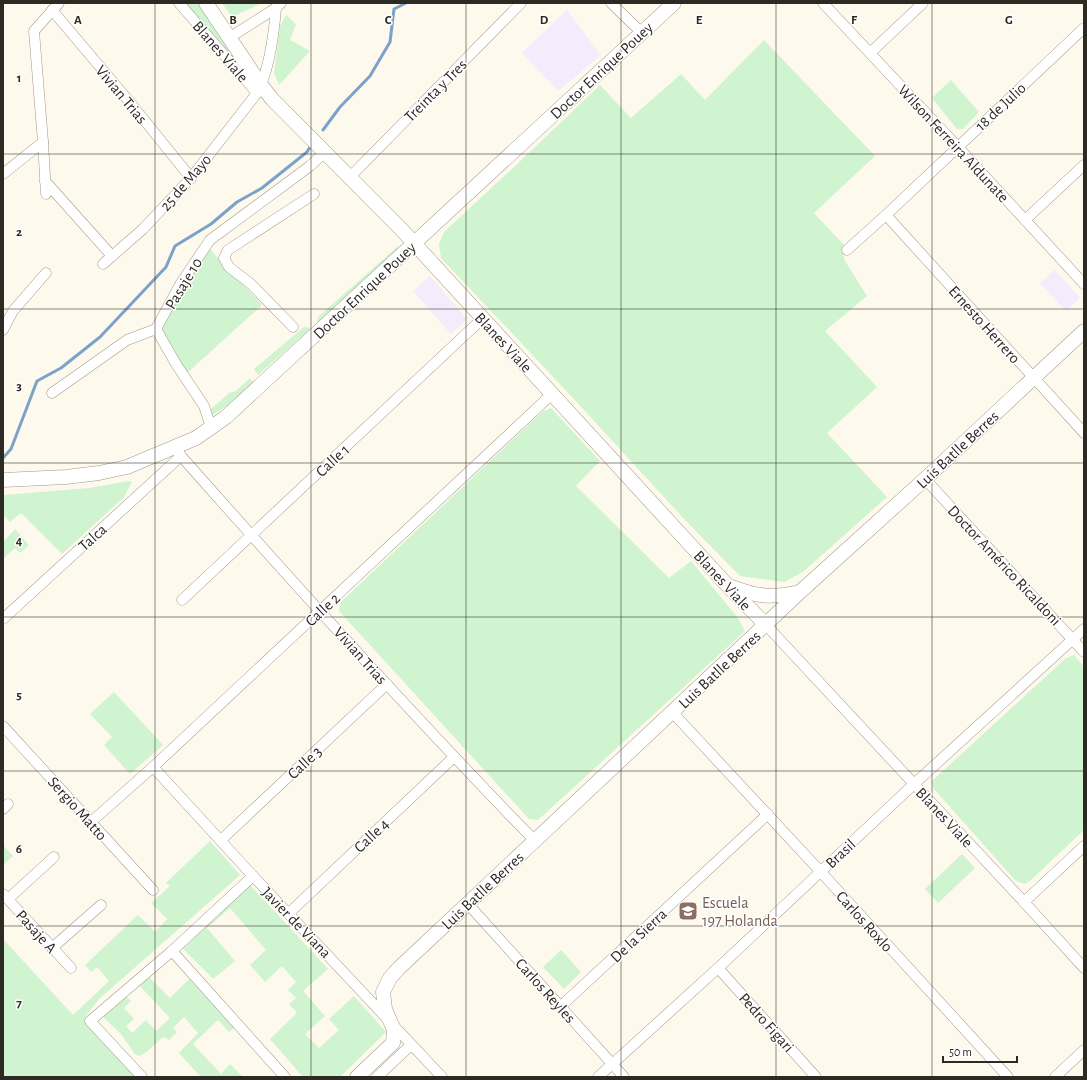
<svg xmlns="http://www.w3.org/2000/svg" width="1087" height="1080" viewBox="0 0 1087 1080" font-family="'Alegreya Sans',sans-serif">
<rect width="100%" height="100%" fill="#fef9ed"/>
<!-- commercial -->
<g fill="#f4ecfd">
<path d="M 567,10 L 601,55 L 558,91 L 522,53 Z"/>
<path d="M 1055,270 L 1080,298 L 1066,311 L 1040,283 Z"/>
<path d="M 430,276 L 467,319 L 451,334 L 413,291 Z"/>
</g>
<!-- green -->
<g fill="#cff4cf">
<path d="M 182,3 L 201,3 L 253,80 Z"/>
<path d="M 222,3 L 262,3 L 232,17 Z"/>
<path d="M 286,15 L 296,24 L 290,40 L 310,51 L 279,85 L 274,73 L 280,26 Z"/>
<path d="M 764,40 L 875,156 L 814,213 L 846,247 L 842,251 L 845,261 L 867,296 L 825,331 L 877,387 L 827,433 L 887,497 L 803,572 L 784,582 L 740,576 L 685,520 L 573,398 L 441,258 L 439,244 L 444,232 L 512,169 L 600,85 L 631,118 L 681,74 L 705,100 Z"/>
<path d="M 951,80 L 979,112 L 963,129 L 957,129 L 932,98 Z"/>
<path d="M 207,246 L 262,305 L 187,373 L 161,330 Z"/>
<path d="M 397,247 L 399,248 L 317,324 L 318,317 Z"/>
<path d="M 304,327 L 311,328 L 258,375 L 254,369 Z"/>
<path d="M 250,378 L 253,382 C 241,397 227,406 211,416 L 209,411 L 229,393 L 236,391 Z"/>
<path d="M 551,408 L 600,461 L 576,486 L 669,578 L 691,561 L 738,618 L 745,631 L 538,820 L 529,819 L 339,611 L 341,602 L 543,411 Z"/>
<path d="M 129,481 L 132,482 L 124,497 L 62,554 L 21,513 L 10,522 L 3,515 L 3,495 L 90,488 Z"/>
<path d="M 15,529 L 29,545 L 20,553 L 15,548 L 3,559 L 3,540 L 4,541 Z"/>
<path d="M 1074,655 L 1084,667 L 1084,830 L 1031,880 L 1025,884 L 1016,881 L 933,788 L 932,781 L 1066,658 Z"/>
<path d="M 114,692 L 163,745 L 130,774 L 104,745 L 112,737 L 90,714 Z"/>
<path d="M 210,841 L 240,875 L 99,999 L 86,1016 L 86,1022 L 136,1077 L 3,1077 L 3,939 L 73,1015 L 109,981 L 97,967 L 91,972 L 85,965 L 138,915 L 155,932 L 167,919 L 151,903 L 170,886 L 166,883 Z"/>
<path d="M 3,845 L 13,856 L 3,865 Z"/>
<path d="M 962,854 L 975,868 L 938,903 L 925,889 Z"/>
<path d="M 250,885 L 328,969 L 303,991 L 325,1016 L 305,1034 L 319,1048 L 339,1030 L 329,1019 L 354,996 L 386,1032 L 340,1077 L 303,1077 L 270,1039 L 297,1013 L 289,1004 L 296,998 L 288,990 L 296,982 L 282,966 L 265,982 L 250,965 L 266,950 L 230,908 L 207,928 L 235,961 L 213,979 L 183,949 Z"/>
<path d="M 561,950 L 581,972 L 564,989 L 543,967 Z"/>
<path d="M 149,977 L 170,998 L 189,979 L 235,1027 L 229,1032 L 218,1020 L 193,1044 L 221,1074 L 230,1064 L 243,1077 L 201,1077 L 179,1053 L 198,1033 L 184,1017 L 173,1028 L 177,1032 L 169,1040 L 163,1037 L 144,1054 L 139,1056 L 135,1054 L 121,1034 L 104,1018 L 104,1015 L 125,995 L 131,1001 L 124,1008 L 134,1019 L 126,1026 L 132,1033 L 146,1020 L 156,1031 L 170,1018 L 140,986 Z"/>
</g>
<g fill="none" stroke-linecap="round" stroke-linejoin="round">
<!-- stream -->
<g stroke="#7ba2c8" stroke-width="3">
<path d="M 323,130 L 340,107 L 370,76 L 390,42 L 394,9 L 406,3"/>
<path d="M 3,458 L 11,449 L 37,381 L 61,368 L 100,337 L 166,267 L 175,246 L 211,224 L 237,202 L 262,188 L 307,152 L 310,147"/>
</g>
<!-- street casing -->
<g stroke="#a29a88" stroke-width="11">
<g id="street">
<path d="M 179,3 L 257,93 C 269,71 274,33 276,8"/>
<path d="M 611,3 L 642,33"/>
<path d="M 823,3 L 957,146 L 1084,284"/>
<path d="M 52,10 L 128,100 L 191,178"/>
<path d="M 229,38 L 276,8 L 281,3"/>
<path d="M 870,53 L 923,3"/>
<path d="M 3,174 L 43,142"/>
<path d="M 349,178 L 521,3"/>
<path d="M 45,181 L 112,256"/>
<path d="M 46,194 L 43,142 L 34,31 L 59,3"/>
<path d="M 886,215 L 1084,433"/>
<path d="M 1025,220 L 1084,165"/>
<path d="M 847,250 L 886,215 L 1084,28"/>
<path d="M 103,264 L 143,229 L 191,178 L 257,93"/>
<path d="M 293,327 L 251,284 L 229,267 L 224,258 L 228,250 L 314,194"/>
<path d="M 156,329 L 176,364 L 204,406 L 211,427"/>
<path d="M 3,330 L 13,311 L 46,273"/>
<path d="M 52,393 L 127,340 L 156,329 L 181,283 L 210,240 L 310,166 L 325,152"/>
<path d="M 175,448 L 181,456 C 296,586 413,716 535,841"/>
<path d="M 925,479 L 1084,652"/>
<path d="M 182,600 L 482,319"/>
<path d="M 3,619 L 181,456"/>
<path d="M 766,625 L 1024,902 L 1084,968"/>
<path d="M 673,713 L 820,871 L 1008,1077"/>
<path d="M 3,726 L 153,890"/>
<path d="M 153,767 L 253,876 L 442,1077"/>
<path d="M 3,809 L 8,804"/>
<path d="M 91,822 L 153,767 L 552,394"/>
<path d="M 221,840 L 387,684"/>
<path d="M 3,894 L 71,968"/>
<path d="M 8,899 L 54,857"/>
<path d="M 1024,902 L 1084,846"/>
<path d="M 467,903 L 624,1077"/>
<path d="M 289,913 L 454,757"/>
<path d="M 52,948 L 101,905"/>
<path d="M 172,951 L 285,1077"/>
<path d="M 718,968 L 816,1077"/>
<path d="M 561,1006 L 768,814"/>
<path d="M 142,1077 L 90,1021 L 172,951 L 253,876"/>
<path d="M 377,1077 L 411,1045"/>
<path d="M 598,1077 L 718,968 L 914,784 L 1084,629"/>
<path d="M 1055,1077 L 1084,1050"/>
</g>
</g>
<!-- secondary casing -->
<g stroke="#a29a88" stroke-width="15">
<g id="secondary">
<path d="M 206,3 L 261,85 L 272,99 L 401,229 L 728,586 L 766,625"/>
<path d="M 3,480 L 66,477 L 99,473 L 127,467 L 196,438 L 226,417 L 674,3"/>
<path d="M 732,587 C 758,597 772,598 800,592"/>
<path d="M 357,1077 L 393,1043 L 394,1030 L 385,1009 L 383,992 L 390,978 L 399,968 L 800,592 L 925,479 L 1084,331"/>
</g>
</g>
<!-- street -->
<use href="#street" stroke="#fff" stroke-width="10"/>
<!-- secondary -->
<use href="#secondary" stroke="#fff" stroke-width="14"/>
</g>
<!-- grid -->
<path fill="none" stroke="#2d2a23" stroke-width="1" stroke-opacity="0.55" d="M 155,3 L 155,1077M 311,3 L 311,1077M 466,3 L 466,1077M 621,3 L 621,1077M 776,3 L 776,1077M 932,3 L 932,1077M 3,154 L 1084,154M 3,309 L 1084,309M 3,463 L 1084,463M 3,617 L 1084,617M 3,771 L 1084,771M 3,926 L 1084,926"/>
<!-- icons -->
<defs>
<g id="school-square" transform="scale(1)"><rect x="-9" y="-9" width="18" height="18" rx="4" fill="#8d6e63" stroke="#fff"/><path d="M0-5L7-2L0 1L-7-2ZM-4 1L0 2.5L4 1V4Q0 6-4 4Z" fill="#fff"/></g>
</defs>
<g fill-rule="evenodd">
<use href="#school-square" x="688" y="911"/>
</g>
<g text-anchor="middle" stroke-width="3" stroke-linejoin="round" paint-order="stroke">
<!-- street labels -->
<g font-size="16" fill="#2d2a23" stroke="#fff">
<text transform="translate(221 51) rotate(49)" y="6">Blanes Viale</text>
<text transform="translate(601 70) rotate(-43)" y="6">Doctor Enrique Pouey</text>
<text transform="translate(435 90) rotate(-45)" y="6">Treinta y Tres</text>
<text transform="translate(122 94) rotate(50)" y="6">Vivian Trias</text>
<text transform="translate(1000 106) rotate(-43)" y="6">18 de Julio</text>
<text transform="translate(954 143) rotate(47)" y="6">Wilson Ferreira Aldunate</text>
<text transform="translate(185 182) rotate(-49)" y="6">25 de Mayo</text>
<text transform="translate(183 283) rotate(-59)" y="6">Pasaje 10</text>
<text transform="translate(364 290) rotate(-43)" y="6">Doctor Enrique Pouey</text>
<text transform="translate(985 324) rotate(48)" y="6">Ernesto Herrero</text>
<text transform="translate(504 342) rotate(47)" y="6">Blanes Viale</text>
<text transform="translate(957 449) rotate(-43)" y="6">Luis Batlle Berres</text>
<text transform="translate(332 460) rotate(-43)" y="6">Calle 1</text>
<text transform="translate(92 537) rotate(-42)" y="6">Talca</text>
<text transform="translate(1005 565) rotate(47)" y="6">Doctor Américo Ricaldoni</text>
<text transform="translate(723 580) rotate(47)" y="6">Blanes Viale</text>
<text transform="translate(322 609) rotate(-43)" y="6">Calle 2</text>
<text transform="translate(361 655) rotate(48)" y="6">Vivian Trias</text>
<text transform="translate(719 669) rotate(-43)" y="6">Luis Batlle Berres</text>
<text transform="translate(304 762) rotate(-43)" y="6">Calle 3</text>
<text transform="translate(78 808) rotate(48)" y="6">Sergio Matto</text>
<text transform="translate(945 817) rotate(47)" y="6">Blanes Viale</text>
<text transform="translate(371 835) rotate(-43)" y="6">Calle 4</text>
<text transform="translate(840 853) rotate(-43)" y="6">Brasil</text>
<text transform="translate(482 890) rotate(-43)" y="6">Luis Batlle Berres</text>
<text transform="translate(865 921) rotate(48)" y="6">Carlos Roxlo</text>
<text transform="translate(297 922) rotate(46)" y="6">Javier de Viana</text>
<text transform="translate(37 931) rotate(48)" y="6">Pasaje A</text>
<text transform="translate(638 935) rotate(-43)" y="6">De la Sierra</text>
<text transform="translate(546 990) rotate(48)" y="6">Carlos Reyles</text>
<text transform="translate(767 1022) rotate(48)" y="6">Pedro Figari</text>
</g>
<!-- education labels -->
<g font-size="16" fill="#785e54" stroke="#fff" text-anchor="start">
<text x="702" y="908">Escuela<tspan x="702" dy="18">197 Holanda</tspan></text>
</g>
</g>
<g font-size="13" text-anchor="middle" font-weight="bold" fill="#2d2a23" stroke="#fff" stroke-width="3" stroke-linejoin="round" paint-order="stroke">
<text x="78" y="24">A</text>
<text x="233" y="24">B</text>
<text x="388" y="24">C</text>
<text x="544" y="24">D</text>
<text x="699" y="24">E</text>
<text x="854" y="24">F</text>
<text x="1009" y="24">G</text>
<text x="19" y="82">1</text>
<text x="19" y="236">2</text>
<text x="19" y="390">3</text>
<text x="19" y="545">4</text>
<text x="19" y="699">5</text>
<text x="19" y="853">6</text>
<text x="19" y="1007">7</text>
</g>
<!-- border -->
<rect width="1087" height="1080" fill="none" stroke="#2d2a23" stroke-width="8"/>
<!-- scale -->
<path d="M943 1056v6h74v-6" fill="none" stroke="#2d2a23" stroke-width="2"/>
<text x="949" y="1056" font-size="12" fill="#2d2a23" stroke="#ffffff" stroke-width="3" paint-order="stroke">50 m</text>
</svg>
